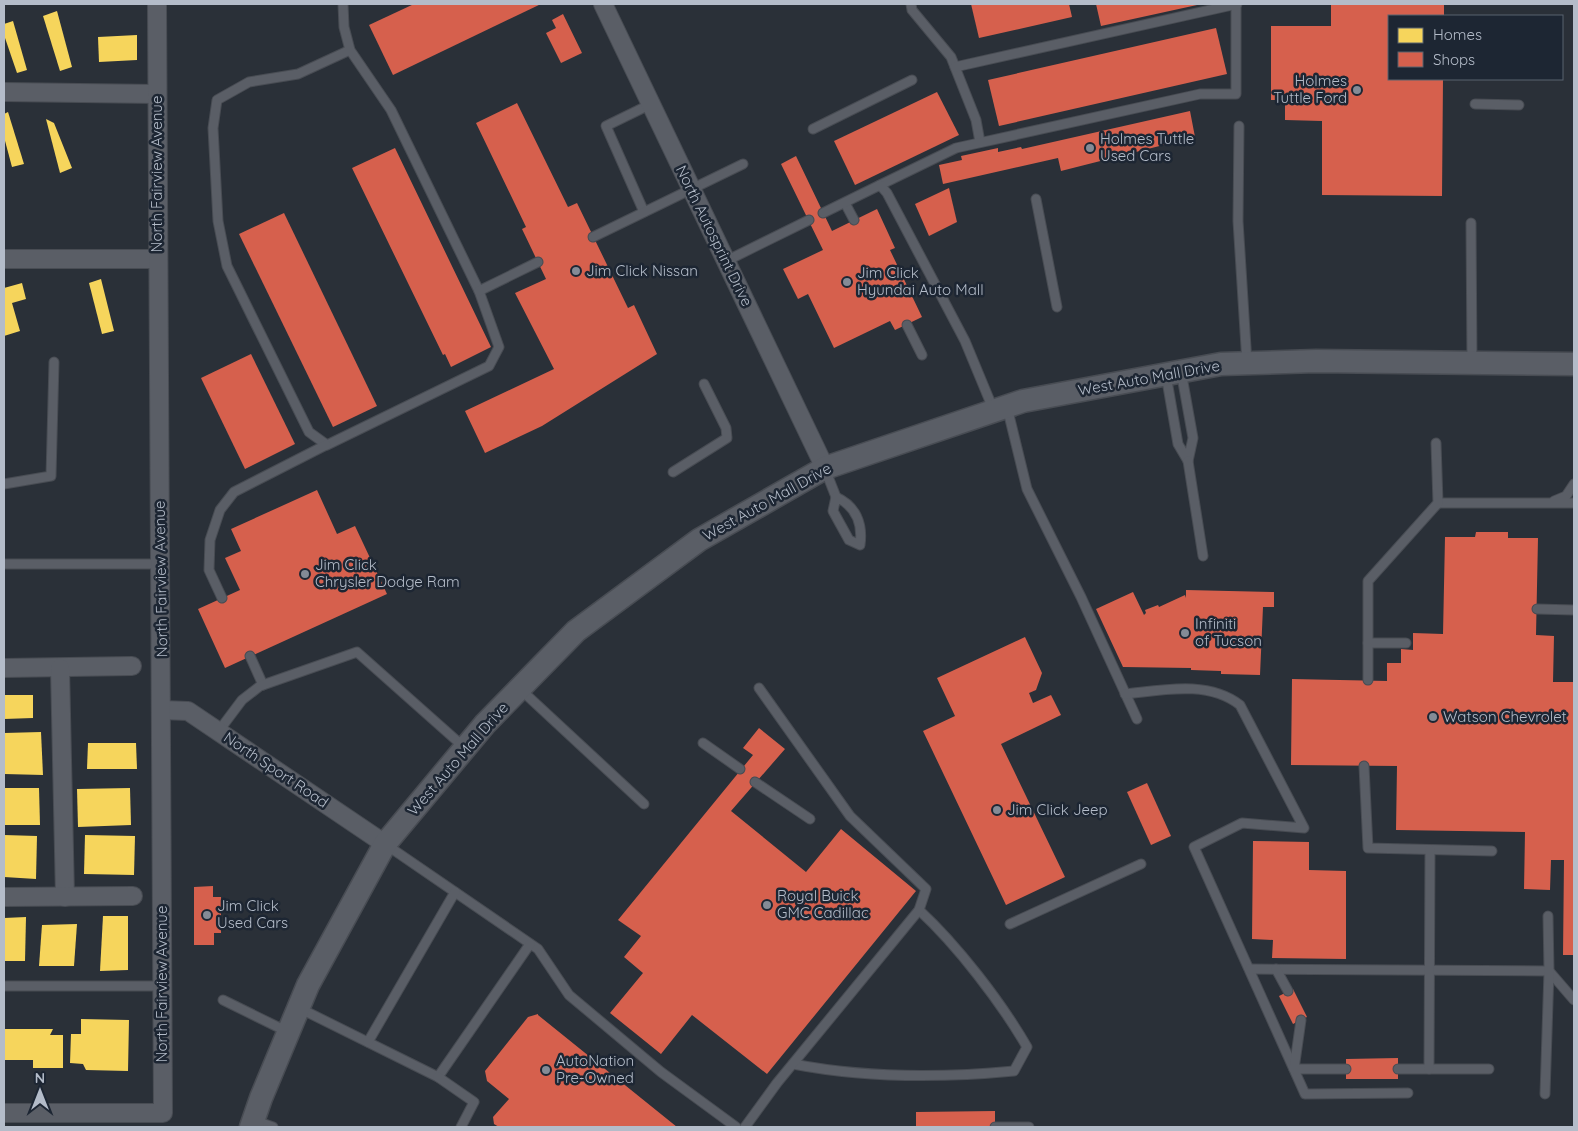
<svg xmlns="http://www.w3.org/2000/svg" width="1578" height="1131" viewBox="0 0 1578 1131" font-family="Quicksand,sans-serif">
<rect width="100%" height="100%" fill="#2a3038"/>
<!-- homes -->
<g fill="#f6d55c">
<path d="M 57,11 L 72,67 L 60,71 L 43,16 Z"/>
<path d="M 13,21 L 27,70 L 17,73 L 4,35 L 4,24 Z"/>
<path d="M 137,35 L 137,60 L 99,62 L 98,37 Z"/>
<path d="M 8,112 L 24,164 L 12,167 L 4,137 L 4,114 Z"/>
<path d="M 46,119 L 54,123 L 72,168 L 60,173 Z"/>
<path d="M 101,279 L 114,331 L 102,334 L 89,283 Z"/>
<path d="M 22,283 L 26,299 L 12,303 L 20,331 L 4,336 L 4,288 Z"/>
<path d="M 4,695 L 33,695 L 33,718 L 4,719 Z"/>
<path d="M 41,732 L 43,775 L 4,774 L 4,733 Z"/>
<path d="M 88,743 L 136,743 L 137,769 L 87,769 Z"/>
<path d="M 4,788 L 39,788 L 40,825 L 4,825 Z"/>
<path d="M 130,788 L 131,825 L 78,827 L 77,789 Z"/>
<path d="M 4,835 L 37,836 L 36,879 L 4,877 Z"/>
<path d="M 85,835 L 135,836 L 134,875 L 84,874 Z"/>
<path d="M 103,916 L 128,916 L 128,970 L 100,971 Z"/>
<path d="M 26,917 L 25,961 L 4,961 L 4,918 Z"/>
<path d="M 77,924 L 74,966 L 39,966 L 42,925 Z"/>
<path d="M 81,1019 L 129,1020 L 128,1071 L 86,1070 L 83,1064 L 70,1063 L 71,1034 L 81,1034 Z"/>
<path d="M 5,1029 L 53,1029 L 50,1035 L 63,1035 L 63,1068 L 33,1068 L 33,1060 L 5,1060 Z"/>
</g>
<!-- shops -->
<g fill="#d6604d">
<path d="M 414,4 L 541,4 L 393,75 L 369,25 Z"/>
<path d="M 971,4 L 1069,4 L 1072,17 L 979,38 Z"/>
<path d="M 1096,4 L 1197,4 L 1197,5 L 1101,26 Z"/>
<path d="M 1331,4 L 1444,4 L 1444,16 L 1389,16 L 1389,79 L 1443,79 L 1442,196 L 1322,195 L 1322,121 L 1285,120 L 1285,100 L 1271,100 L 1271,26 L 1331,26 Z"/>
<path d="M 563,14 L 582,53 L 561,63 L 546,33 L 556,28 L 552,20 Z"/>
<path d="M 1216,28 L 1227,74 L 999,126 L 988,80 Z"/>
<path d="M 937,92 L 959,135 L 855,185 L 834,141 Z"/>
<path d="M 517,103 L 568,207 L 577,203 L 628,308 L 634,305 L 657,354 L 542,426 L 485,453 L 465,411 L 554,369 L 515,293 L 546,279 L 522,229 L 526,227 L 476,123 Z"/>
<path d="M 1190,111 L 1195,137 L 1061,171 L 1058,158 L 943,184 L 939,165 L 962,160 L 961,156 L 998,148 L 998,152 L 1021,147 L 1022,149 Z"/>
<path d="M 395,148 L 491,347 L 451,367 L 445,354 L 443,355 L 352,168 Z"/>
<path d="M 796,156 L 832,231 L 877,209 L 895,248 L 890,250 L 922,317 L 895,330 L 890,321 L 834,348 L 808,294 L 798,299 L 783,269 L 823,250 L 781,164 Z"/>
<path d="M 949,188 L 957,222 L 929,236 L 915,204 Z"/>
<path d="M 284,213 L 377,406 L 333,427 L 239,234 Z"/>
<path d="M 251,354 L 295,444 L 245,469 L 201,378 Z"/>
<path d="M 317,490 L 337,534 L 355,526 L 387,594 L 225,668 L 198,609 L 240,590 L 225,558 L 241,551 L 231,529 Z"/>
<path d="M 1476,532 L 1508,532 L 1508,538 L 1538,538 L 1536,635 L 1554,636 L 1553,682 L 1574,682 L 1574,955 L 1563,955 L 1564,860 L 1551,860 L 1550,890 L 1524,889 L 1525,832 L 1396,830 L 1397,766 L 1291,765 L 1292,679 L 1387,681 L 1387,663 L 1401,663 L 1401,649 L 1413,650 L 1413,633 L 1443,634 L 1445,537 L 1475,537 Z"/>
<path d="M 1186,590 L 1274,592 L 1274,607 L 1263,607 L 1260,675 L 1221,674 L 1221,671 L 1191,670 L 1191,668 L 1123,667 L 1096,609 L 1133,592 L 1144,615 L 1146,613 L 1145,610 L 1158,605 L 1159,607 L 1185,595 L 1186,598 Z"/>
<path d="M 1025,637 L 1042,673 L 1036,690 L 1029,693 L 1033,703 L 1051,695 L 1061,715 L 1001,744 L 1065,877 L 1006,905 L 923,731 L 955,716 L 937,678 Z"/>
<path d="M 759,728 L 785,749 L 731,811 L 806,872 L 841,829 L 916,891 L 767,1074 L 692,1015 L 661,1054 L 610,1013 L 643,973 L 624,957 L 641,936 L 618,920 L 753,755 L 743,748 Z"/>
<path d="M 1147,783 L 1171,836 L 1151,845 L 1127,792 Z"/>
<path d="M 1253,841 L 1309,842 L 1309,870 L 1346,871 L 1346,959 L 1272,958 L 1273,940 L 1252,939 Z"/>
<path d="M 213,886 L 213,897 L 221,897 L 221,933 L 214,933 L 214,945 L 194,945 L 194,887 Z"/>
<path d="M 1293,989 L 1307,1017 L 1293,1024 L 1279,996 Z"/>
<path d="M 538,1014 L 538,1015 L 677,1127 L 499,1127 L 494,1124 L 493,1117 L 509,1099 L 487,1081 L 485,1071 L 528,1017 Z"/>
<path d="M 1398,1058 L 1398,1079 L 1346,1079 L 1346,1059 Z"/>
<path d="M 995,1111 L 995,1127 L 916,1127 L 916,1112 Z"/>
</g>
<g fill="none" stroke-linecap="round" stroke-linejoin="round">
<!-- service casing -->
<g stroke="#484c53" stroke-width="11">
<g id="service">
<path d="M 343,4 L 344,27 L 350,50 L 391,110 L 479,291 L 499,347 L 489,366 L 327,445 L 309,432 L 227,266 L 218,221 L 213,128 L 217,100 L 249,82 L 298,74 L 350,50"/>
<path d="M 911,4 L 912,10 L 951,57 L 976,120 L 980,142"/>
<path d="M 955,67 L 1237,4"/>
<path d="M 1475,104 L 1519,105"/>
<path d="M 1239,126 L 1238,221 L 1247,363"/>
<path d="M 813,129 L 912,80"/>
<path d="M 880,185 L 956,148 L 1200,94 L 1236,94 L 1236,5"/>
<path d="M 1036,199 L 1057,307"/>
<path d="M 845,203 L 854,220"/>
<path d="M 644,212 L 606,126 L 651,104"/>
<path d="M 823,213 L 880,185 L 887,193 L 965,341 L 994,411"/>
<path d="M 1471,223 L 1472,362"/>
<path d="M 593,237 L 743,164"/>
<path d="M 726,261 L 809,220"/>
<path d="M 479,291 L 538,262"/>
<path d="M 907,325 L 922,355"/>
<path d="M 1166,375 L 1178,444 L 1188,461 L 1193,438 L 1181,371"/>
<path d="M 1007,407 L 1027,489 L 1081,597 L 1137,719"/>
<path d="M 1188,461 L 1203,556"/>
<path d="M 825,469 L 836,497"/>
<path d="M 673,472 L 727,438 L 726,428 L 704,384"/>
<path d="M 4,484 L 51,476 L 54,362"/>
<path d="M 836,497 C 856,506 863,524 860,545 L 849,540 L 833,511 Z"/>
<path d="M 1554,501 L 1566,496 L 1574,484"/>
<path d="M 1438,503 L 1574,503"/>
<path d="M 4,564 L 161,564"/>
<path d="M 222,598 L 209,570 L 210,540 L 220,510 L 234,492 L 326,445"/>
<path d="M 1537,609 L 1574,610"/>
<path d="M 1368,643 L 1406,643"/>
<path d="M 250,656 L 263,685"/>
<path d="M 1368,680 L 1368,581 L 1438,503 L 1436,443"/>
<path d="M 519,688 L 644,804"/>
<path d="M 1125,694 C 1163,690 1208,680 1240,705 L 1304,828 L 1242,823 L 1194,847 L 1305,1094 L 1408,1093"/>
<path d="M 218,732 L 242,700 L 260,686 L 357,652 L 465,748"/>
<path d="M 703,743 L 740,769"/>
<path d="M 1364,766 L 1368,848 L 1492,851"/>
<path d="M 755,782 L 810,819"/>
<path d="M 385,844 L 538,949 L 569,995 L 661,1072 L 736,1127"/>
<path d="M 1010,924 L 1141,864"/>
<path d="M 1250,969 L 1549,971 L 1574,1000"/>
<path d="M 1276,969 L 1288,991"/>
<path d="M 4,986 L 161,986"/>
<path d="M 223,1000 L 288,1032"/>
<path d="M 299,1008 L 438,1077 L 530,944"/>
<path d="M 1301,1020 L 1294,1069 L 1346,1069"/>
<path d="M 368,1042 L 455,892"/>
<path d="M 793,1064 C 865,1078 941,1078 1014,1071 L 1027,1047 C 1001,1002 957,945 919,910"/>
<path d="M 1398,1069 L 1489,1069"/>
<path d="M 1429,1069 L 1430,850"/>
<path d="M 438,1077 L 474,1102 L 461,1127"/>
<path d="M 1545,1094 L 1549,971 L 1548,916"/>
<path d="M 253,1120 L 273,1127"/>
<path d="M 745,1127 L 777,1083 L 919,910 L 926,889 L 850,816 L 759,688"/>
<path d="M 995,1127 L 1029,1127"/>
</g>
</g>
<!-- minor casing -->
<g stroke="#484c53" stroke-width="20">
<g id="minor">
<path d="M 603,4 L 825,468"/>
<path d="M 4,92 L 157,94"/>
<path d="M 4,259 L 157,259"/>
<path d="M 4,668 L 132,666"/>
<path d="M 60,668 L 65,897"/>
<path d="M 162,710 L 188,711 L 385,844"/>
<path d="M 4,897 L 133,896"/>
<path d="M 4,1113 L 163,1113 L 157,4"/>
</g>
</g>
<!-- tertiary casing -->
<g stroke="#484c53" stroke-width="25">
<path id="tertiary" d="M 251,1127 L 261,1098 L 308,985 L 385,844 L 485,724 L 576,631 L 699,540 L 825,468 L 1023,401 L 1221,364 L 1316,361 L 1574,364"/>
</g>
<!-- service -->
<use href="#service" stroke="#5a5e66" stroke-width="9"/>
<!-- minor -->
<use href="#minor" stroke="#5a5e66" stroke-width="18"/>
<!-- tertiary -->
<use href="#tertiary" stroke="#5a5e66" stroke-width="22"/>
</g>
<!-- markers -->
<g fill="#848b96" stroke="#1d2633" stroke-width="2">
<circle cx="1357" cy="90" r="5"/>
<circle cx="1090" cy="148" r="5"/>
<circle cx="576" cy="271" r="5"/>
<circle cx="847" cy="282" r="5"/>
<circle cx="305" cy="574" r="5"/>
<circle cx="1185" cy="633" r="5"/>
<circle cx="1433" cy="717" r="5"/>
<circle cx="997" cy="810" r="5"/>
<circle cx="767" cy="905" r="5"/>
<circle cx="207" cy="915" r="5"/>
<circle cx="546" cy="1070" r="5"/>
</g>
<g text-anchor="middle" stroke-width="5" stroke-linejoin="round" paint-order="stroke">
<!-- poi labels -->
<g font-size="15" fill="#b4bcc9" stroke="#1d2633" text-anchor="start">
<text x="1347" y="86" text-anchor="end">Holmes<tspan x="1347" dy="17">Tuttle Ford</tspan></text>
<text x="1100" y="144">Holmes Tuttle<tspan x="1100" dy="17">Used Cars</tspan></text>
<text x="586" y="276">Jim Click Nissan</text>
<text x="857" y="278">Jim Click<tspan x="857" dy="17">Hyundai Auto Mall</tspan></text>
<text x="315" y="570">Jim Click<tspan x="315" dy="17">Chrysler Dodge Ram</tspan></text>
<text x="1195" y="629">Infiniti<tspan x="1195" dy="17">of Tucson</tspan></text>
<text x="1443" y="722">Watson Chevrolet</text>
<text x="1007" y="815">Jim Click Jeep</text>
<text x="777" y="901">Royal Buick<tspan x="777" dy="17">GMC Cadillac</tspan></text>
<text x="217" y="911">Jim Click<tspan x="217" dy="17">Used Cars</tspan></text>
<text x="556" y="1066">AutoNation<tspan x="556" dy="17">Pre-Owned</tspan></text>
</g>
<!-- street labels -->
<g font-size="15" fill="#b4bcc9" stroke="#1d2633">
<text transform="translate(157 174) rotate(-90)" y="5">North Fairview Avenue</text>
<text transform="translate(714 236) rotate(64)" y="5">North Autosprint Drive</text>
<text transform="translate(1149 378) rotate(-10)" y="5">West Auto Mall Drive</text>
<text transform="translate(767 502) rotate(-29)" y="5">West Auto Mall Drive</text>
<text transform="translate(161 579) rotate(-91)" y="5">North Fairview Avenue</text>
<text transform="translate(458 759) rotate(-49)" y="5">West Auto Mall Drive</text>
<text transform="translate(276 770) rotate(34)" y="5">North Sport Road</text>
<text transform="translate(162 984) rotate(-90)" y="5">North Fairview Avenue</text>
</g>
</g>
<!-- border -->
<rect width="1578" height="1131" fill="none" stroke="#b4bcc9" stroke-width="10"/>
<!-- legend -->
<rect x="1388" y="15" width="175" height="65" fill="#1d2633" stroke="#59626f"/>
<rect x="1398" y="28" width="25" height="15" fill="#f6d55c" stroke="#59626f"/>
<text x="1433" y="40" font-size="15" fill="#b4bcc9">Homes</text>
<rect x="1398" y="52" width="25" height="15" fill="#d6604d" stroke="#59626f"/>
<text x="1433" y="65" font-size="15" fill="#b4bcc9">Shops</text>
<!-- north arrow -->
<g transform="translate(40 1091)" stroke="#1d2633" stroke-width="4" paint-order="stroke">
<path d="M0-4L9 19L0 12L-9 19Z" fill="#b4bcc9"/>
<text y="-8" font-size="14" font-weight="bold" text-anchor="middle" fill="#b4bcc9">N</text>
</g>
</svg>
